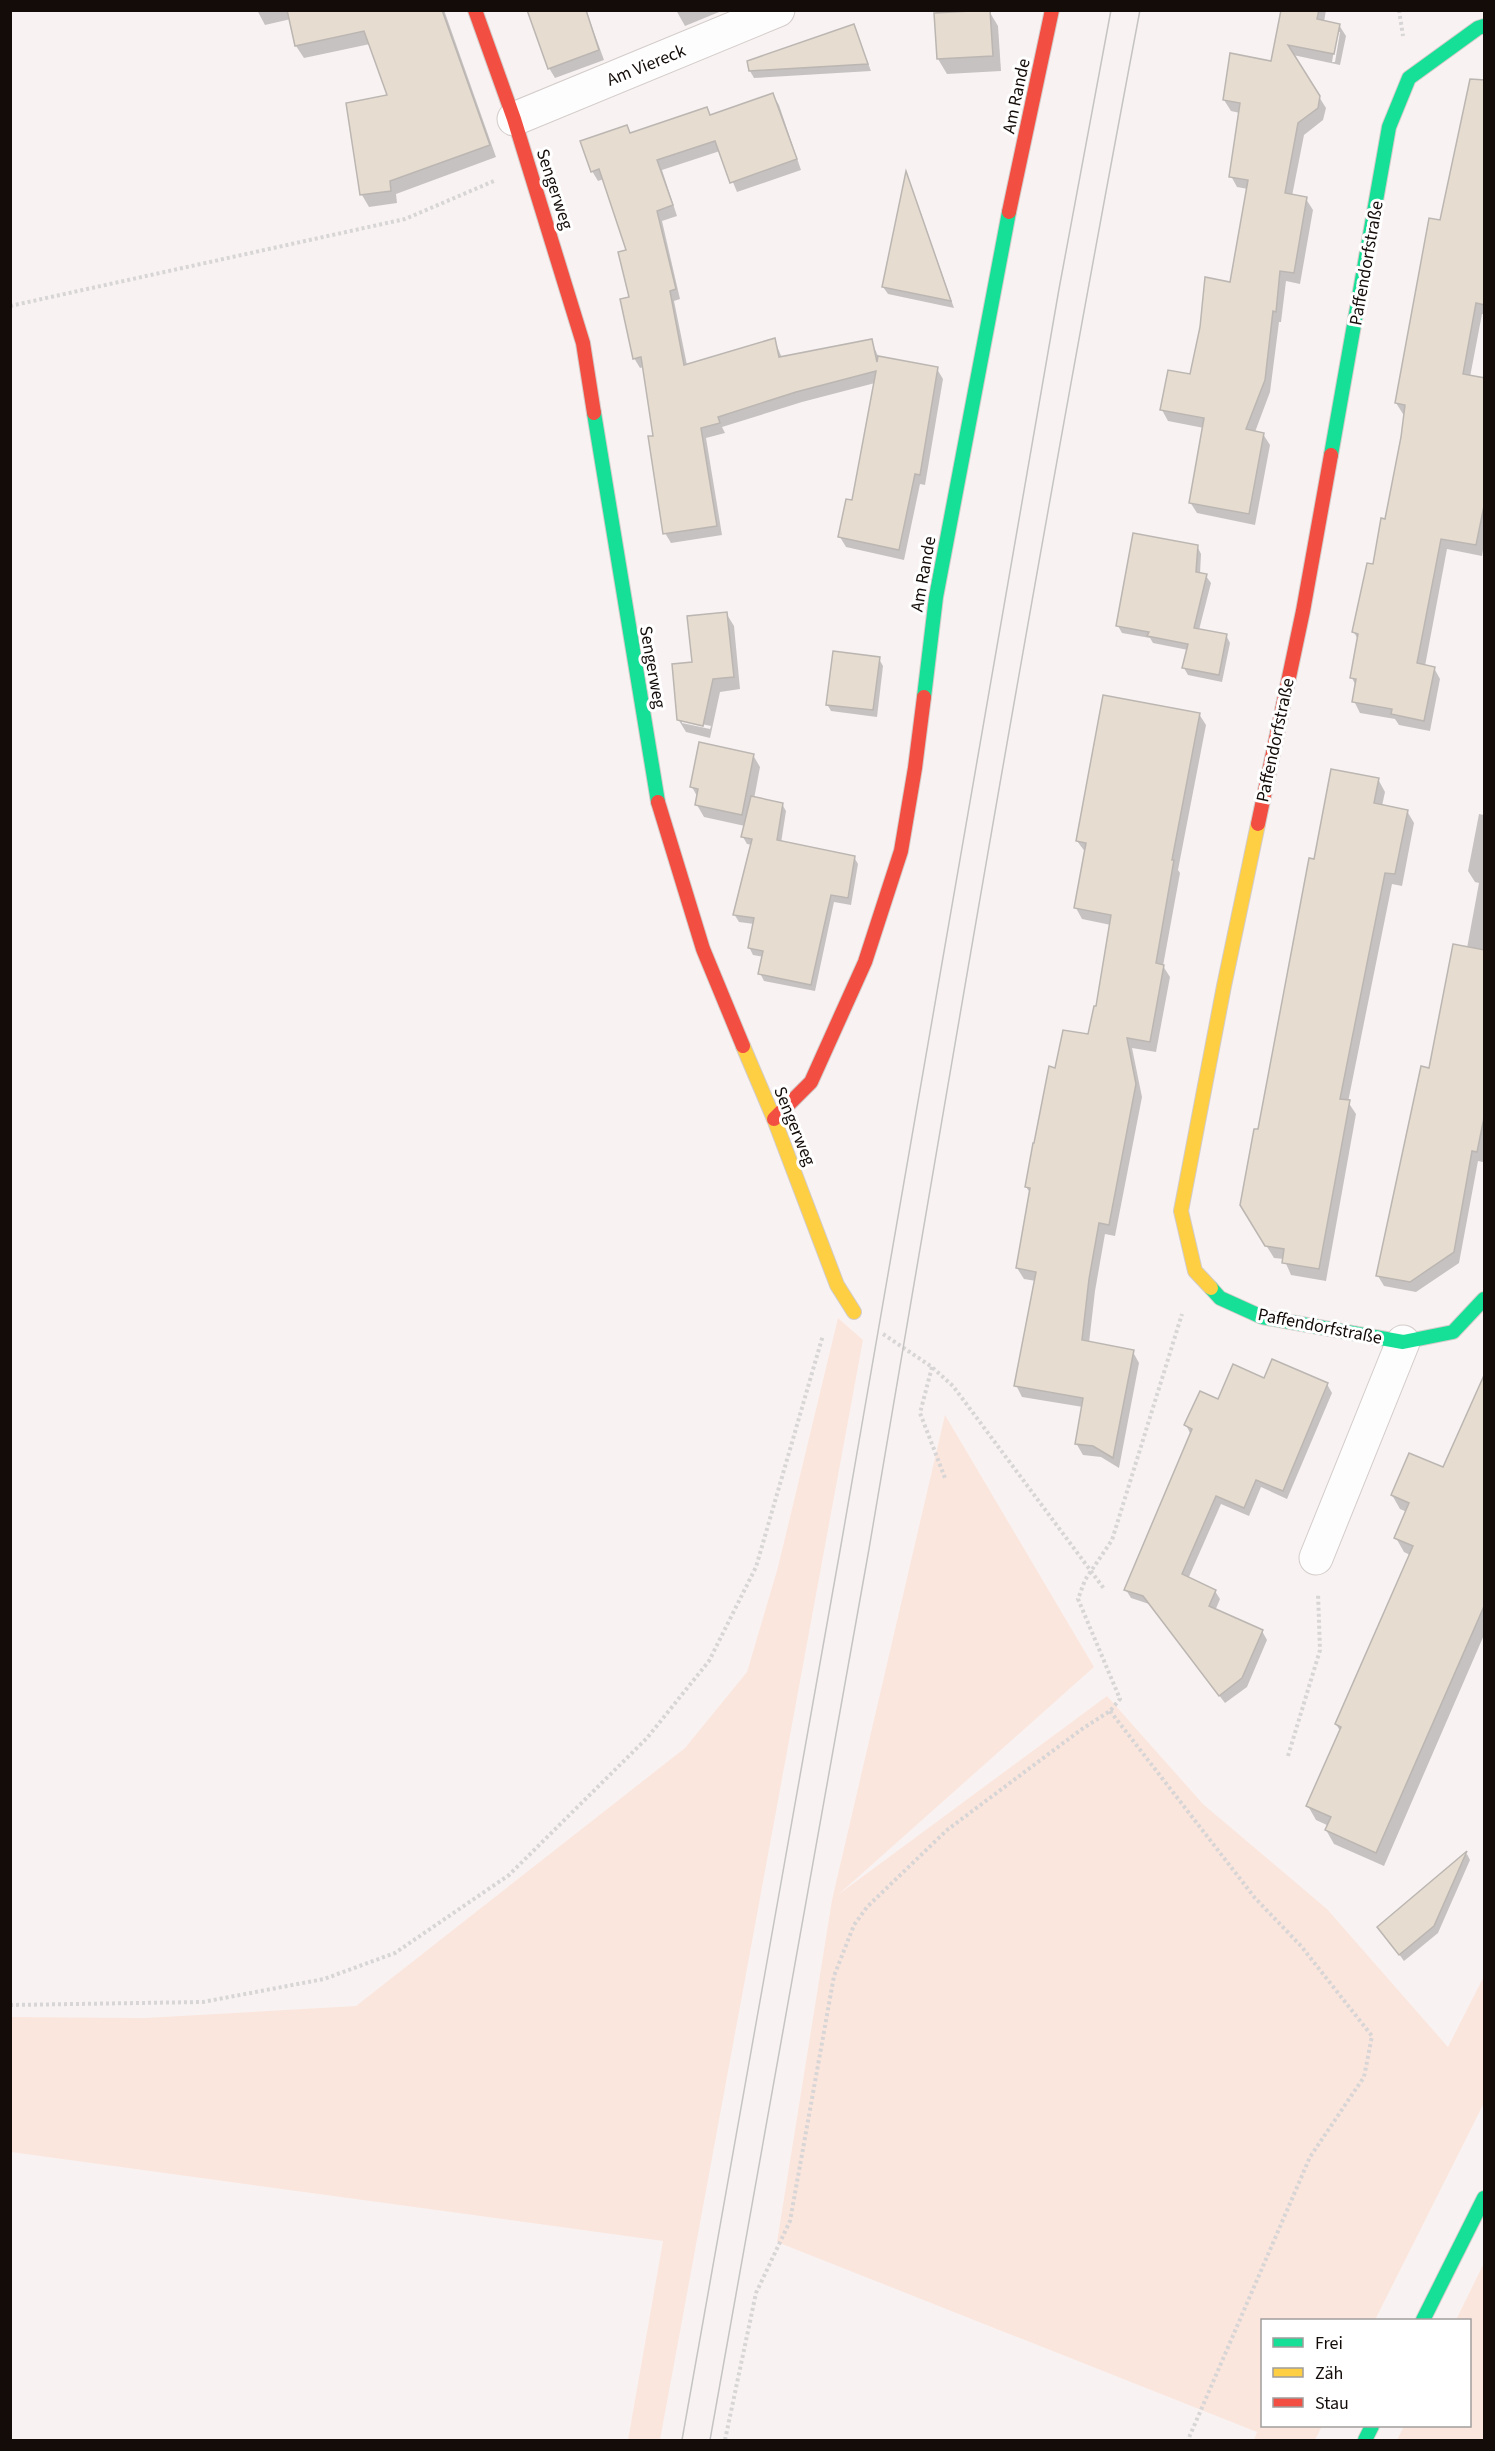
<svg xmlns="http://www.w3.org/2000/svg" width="1495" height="2451" viewBox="0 0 1495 2451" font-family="'Source Sans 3',sans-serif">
<rect width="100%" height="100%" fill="#f8f3f2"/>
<!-- green -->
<g fill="#fbe6de">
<path d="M 838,1318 L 863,1340 L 660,2440 L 628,2440 L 663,2241 L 11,2152 L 11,2017 L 145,2018 L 356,2006 L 685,1748 L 747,1672 L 778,1567 Z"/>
<path d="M 945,1415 L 1094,1667 L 839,1894 L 1107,1696 L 1203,1804 L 1327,1909 L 1448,2047 L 1484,1976 L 1484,2103 L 1375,2320 L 1262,2320 L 1262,2426 L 1322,2426 L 1315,2440 L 1254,2440 L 1257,2432 L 777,2242 L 832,1900 Z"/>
<path d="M 1484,2263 L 1484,2440 L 1397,2440 L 1404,2426 L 1470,2426 L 1470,2320 L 1456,2320 Z"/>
</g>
<!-- shadow -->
<g fill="#0003" fill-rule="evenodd">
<path d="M 257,10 L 444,10 L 496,157 L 396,194 L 397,203 L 369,207 L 362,195 L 389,96 L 370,44 L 304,58 L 296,46 L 291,19 L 265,25 Z"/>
<path d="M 586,10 L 604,60 L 555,78 L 549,68 Z"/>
<path d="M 676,10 L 724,10 L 685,26 Z"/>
<path d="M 1282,10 L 1326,10 L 1324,22 L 1339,25 L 1346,36 L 1340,65 L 1293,55 L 1326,108 L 1323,120 L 1304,135 L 1292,196 L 1306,199 L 1313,210 L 1300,284 L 1286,281 L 1281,322 L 1279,322 L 1270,392 L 1255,432 L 1263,434 L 1270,445 L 1255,525 L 1197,513 L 1190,502 L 1204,428 L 1168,421 L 1162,410 L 1191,376 L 1231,284 L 1248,189 L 1237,187 L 1231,176 L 1240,113 L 1231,111 L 1224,100 L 1272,63 ZM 1337,32 L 1340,32 L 1335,62 L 1332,62 Z"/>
<path d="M 989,11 L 998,26 L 1001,71 L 947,74 L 938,59 L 935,14 Z"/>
<path d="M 854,26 L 871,71 L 754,78 L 750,71 Z"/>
<path d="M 1484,87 L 1484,314 L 1482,314 L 1470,377 L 1484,380 L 1484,543 L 1482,556 L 1447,549 L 1425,666 L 1434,668 L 1440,679 L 1430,731 L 1399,725 L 1395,719 L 1360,713 L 1354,701 L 1356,686 L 1352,678 L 1358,640 L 1354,632 L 1386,521 L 1405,415 L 1403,414 L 1396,403 L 1441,222 Z"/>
<path d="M 773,95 L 779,105 L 801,170 L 737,192 L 720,151 L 662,170 L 677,216 L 662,221 L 680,299 L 674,301 L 687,365 L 774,339 L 782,358 L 871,341 L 879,358 L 937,369 L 943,379 L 925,485 L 920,484 L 904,560 L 846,547 L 840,537 L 853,502 L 875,383 L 802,402 L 722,427 L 725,433 L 706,438 L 722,535 L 671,543 L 665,533 L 655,437 L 644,367 L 640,368 L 634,358 L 628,251 L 604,179 L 598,181 L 592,171 L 631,134 L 711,116 Z"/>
<path d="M 909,180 L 954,308 L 888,294 L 883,287 Z"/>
<path d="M 1197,546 L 1201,554 L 1200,574 L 1206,576 L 1211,583 L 1199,630 L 1226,635 L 1230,643 L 1222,682 L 1188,675 L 1184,668 L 1188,650 L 1153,643 L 1150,638 L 1122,633 L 1118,626 Z"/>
<path d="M 726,613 L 734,626 L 740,689 L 720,692 L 710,738 L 686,732 L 678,719 L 694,664 ZM 682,720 L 711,726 L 710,729 L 682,723 Z"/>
<path d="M 879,659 L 883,666 L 877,717 L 831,711 L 827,704 Z"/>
<path d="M 1199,714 L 1206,725 L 1178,870 L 1180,873 L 1163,966 L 1170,977 L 1156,1052 L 1132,1048 L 1142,1097 L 1115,1236 L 1105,1234 L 1095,1291 L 1089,1343 L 1133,1352 L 1139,1363 L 1119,1468 L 1101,1457 L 1083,1455 L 1076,1443 L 1083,1407 L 1022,1397 L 1016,1385 L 1036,1281 L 1024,1279 L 1017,1268 L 1031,1194 L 1026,1187 L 1056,1069 L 1089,1036 L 1097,1008 L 1111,925 L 1082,919 L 1076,908 L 1086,853 L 1077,841 Z"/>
<path d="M 753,755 L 760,767 L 754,799 L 782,804 L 786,811 L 781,843 L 854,857 L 858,864 L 851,905 L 834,902 L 815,991 L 764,981 L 760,973 L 764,957 L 753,955 L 749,947 L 754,924 L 739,922 L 734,914 L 752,845 L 747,844 L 743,837 L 745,826 L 704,817 L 697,805 L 698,798 L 692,787 Z"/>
<path d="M 1378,779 L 1385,792 L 1382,806 L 1407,811 L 1414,823 L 1402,886 L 1392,884 L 1348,1102 L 1356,1114 L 1326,1281 L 1291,1275 L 1284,1259 L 1274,1258 L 1249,1218 L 1259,1131 L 1315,861 Z"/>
<path d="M 1479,814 L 1484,815 L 1484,1152 L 1483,1162 L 1478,1161 L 1459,1263 L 1416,1292 L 1384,1286 L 1378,1276 L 1430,1070 L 1467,948 L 1479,883 L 1475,882 L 1468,871 Z"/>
<path d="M 1265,1380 L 1327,1384 L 1332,1393 L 1287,1499 L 1261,1487 L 1249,1516 L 1221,1504 L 1188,1579 L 1215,1591 L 1220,1599 L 1215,1611 L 1262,1631 L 1267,1640 L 1247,1687 L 1225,1703 L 1149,1604 L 1131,1598 L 1126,1590 L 1191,1435 L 1186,1425 L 1219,1401 Z"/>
<path d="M 1484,1399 L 1484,1635 L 1384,1866 L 1334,1844 L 1326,1830 L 1329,1826 L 1316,1820 L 1308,1806 L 1340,1731 L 1336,1724 L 1410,1555 L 1404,1552 L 1396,1538 L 1407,1512 L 1400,1509 L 1392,1495 L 1444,1469 Z"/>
<path d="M 1467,1854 L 1470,1860 L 1438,1933 L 1404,1961 L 1379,1927 Z"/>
</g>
<!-- building -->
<g fill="#e6dcd0" stroke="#bbb6b2" stroke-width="1.5">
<path d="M 287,10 L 442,10 L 490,145 L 390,181 L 391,191 L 360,195 L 346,103 L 387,95 L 364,31 L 295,46 Z"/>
<path d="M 527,10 L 586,10 L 599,50 L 548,69 Z"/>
<path d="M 990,10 L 993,56 L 937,59 L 934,13 Z"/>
<path d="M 1281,10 L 1319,10 L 1317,19 L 1340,24 L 1334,54 L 1288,45 L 1320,96 L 1318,108 L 1298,123 L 1285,193 L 1307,197 L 1294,273 L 1280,271 L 1276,312 L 1273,311 L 1265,380 L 1246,429 L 1264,433 L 1249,514 L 1189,503 L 1204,418 L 1160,410 L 1168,370 L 1190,374 L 1200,327 L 1205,277 L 1230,282 L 1248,180 L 1229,177 L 1240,103 L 1223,100 L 1230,53 L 1271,61 Z"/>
<path d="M 854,24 L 868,64 L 749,71 L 747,61 Z"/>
<path d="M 1470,79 L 1485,80 L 1485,305 L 1476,303 L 1463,374 L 1485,378 L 1485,501 L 1476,545 L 1441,539 L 1417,663 L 1435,667 L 1424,721 L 1391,714 L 1392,709 L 1352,702 L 1356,679 L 1350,678 L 1358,634 L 1352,632 L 1367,563 L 1373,564 L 1381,518 L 1385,519 L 1401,437 L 1405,405 L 1395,403 L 1429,218 L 1440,220 Z"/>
<path d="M 773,93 L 797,159 L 730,183 L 715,141 L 657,160 L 673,205 L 657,211 L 676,289 L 670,291 L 684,365 L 775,338 L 779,357 L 872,339 L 877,362 L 878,356 L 938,367 L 920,475 L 915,474 L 899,550 L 838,537 L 846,499 L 852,500 L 876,371 L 796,392 L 718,417 L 720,423 L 701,428 L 717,526 L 663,534 L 648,436 L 653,436 L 641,357 L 633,359 L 620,299 L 629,297 L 618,252 L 626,250 L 599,169 L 591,172 L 580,141 L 627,125 L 630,133 L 707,107 L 710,115 Z"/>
<path d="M 906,171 L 951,301 L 882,287 Z"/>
<path d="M 1133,533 L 1198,545 L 1196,572 L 1207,574 L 1194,628 L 1227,634 L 1219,675 L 1182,668 L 1188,644 L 1147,636 L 1149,632 L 1116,626 Z"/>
<path d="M 727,612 L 734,677 L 713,679 L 703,726 L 677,720 L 672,664 L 692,662 L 687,616 Z"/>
<path d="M 833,651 L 880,657 L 873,710 L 826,705 Z"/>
<path d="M 1103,695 L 1200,713 L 1172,860 L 1174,860 L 1156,963 L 1164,965 L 1150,1042 L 1127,1038 L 1136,1084 L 1109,1225 L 1099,1223 L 1089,1279 L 1082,1340 L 1134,1350 L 1113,1458 L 1093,1446 L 1075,1444 L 1083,1398 L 1014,1386 L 1036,1272 L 1016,1268 L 1030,1188 L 1025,1187 L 1033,1143 L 1034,1143 L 1049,1066 L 1055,1068 L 1063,1030 L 1088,1034 L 1094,1006 L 1096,1006 L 1111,915 L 1074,908 L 1086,843 L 1076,841 Z"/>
<path d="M 699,742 L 754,754 L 742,815 L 695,805 L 698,789 L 690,787 Z"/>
<path d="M 1331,769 L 1379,778 L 1374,803 L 1408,810 L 1395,874 L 1385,873 L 1340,1099 L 1350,1100 L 1319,1269 L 1282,1263 L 1284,1249 L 1265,1246 L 1240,1205 L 1254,1129 L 1258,1129 L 1309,858 L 1314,859 Z"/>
<path d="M 751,796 L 783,803 L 777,840 L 855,856 L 848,898 L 831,895 L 811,985 L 758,974 L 763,951 L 748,948 L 754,918 L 733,915 L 752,839 L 741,837 Z"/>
<path d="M 1453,944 L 1485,950 L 1485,1113 L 1477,1152 L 1472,1151 L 1454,1252 L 1410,1282 L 1376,1276 L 1421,1066 L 1429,1068 Z"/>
<path d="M 1272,1359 L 1328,1383 L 1283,1491 L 1256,1480 L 1244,1508 L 1216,1496 L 1182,1574 L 1216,1590 L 1209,1606 L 1263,1630 L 1242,1678 L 1219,1696 L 1143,1596 L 1124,1590 L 1192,1429 L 1184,1425 L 1200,1391 L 1218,1399 L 1233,1364 L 1264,1378 Z"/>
<path d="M 1485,1373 L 1485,1604 L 1376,1853 L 1325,1830 L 1331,1817 L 1306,1806 L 1341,1727 L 1335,1724 L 1413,1546 L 1394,1538 L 1409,1503 L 1391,1495 L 1409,1453 L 1443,1467 Z"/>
<path d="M 1467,1851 L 1434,1926 L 1399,1955 L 1377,1927 Z"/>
</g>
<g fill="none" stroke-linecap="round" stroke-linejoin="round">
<!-- street casing -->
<g stroke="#d3ccca" stroke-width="35">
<g id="street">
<path d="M 514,119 L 778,10"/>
<path d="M 1316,1558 L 1403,1342"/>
</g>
</g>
<!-- fast casing -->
<g stroke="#d3ccca" stroke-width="16">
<g id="fast">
<path d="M 594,413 L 658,802"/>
<path d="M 1331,455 L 1389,127 L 1409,78 L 1478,28 L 1484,26"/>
<path d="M 924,697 L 936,597 L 1009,212"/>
<path d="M 1211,1288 L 1220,1298 L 1262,1317 L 1403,1342 L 1453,1332 L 1484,1299"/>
<path d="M 1423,2320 L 1484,2198"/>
<path d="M 1365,2440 L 1372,2426"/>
</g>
</g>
<!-- slow casing -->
<g stroke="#d3ccca" stroke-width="16">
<g id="slow">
<path d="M 743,1046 L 774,1119 L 837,1285 L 854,1312"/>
<path d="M 1211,1288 L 1195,1271 L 1181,1211 L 1224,986 L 1258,824"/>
</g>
</g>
<!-- jam casing -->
<g stroke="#d3ccca" stroke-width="16">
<g id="jam">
<path d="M 475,10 L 514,119 L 583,343 L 594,413"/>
<path d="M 1009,212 L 1052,10"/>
<path d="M 658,802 L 703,949 L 743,1046"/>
<path d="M 1258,824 L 1303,611 L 1331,455"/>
<path d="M 774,1119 L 811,1082 L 865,962 L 901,851 L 915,768 L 924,697"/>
</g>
</g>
<!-- path -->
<g stroke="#d7d5d5" stroke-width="4" stroke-dasharray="3 3" stroke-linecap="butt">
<path d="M 1399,10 L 1403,36"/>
<path d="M 10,306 L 405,219 L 494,181"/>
<path d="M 883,1334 L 932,1367 L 953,1386 L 1105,1590"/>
<path d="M 932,1367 L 920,1413 L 945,1478"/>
<path d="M 1110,1711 L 1255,1898 L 1301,1946 L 1372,2036 L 1364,2077 L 1310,2157 L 1188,2440"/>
<path d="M 1288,1756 L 1320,1650 L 1318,1593"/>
<path d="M 10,2005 L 203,2002 L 324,1979 L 395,1953 L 509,1875 L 647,1738 L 709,1661 L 756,1567 L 823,1335"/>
<path d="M 725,2440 L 756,2293 L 790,2221 L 834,1976 L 854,1925 L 867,1907 L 947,1830 L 1082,1729 L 1110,1711 L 1120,1699 L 1078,1599 L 1085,1580 L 1112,1540 L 1182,1314"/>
</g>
<!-- street -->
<use href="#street" stroke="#fefdfd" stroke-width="33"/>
<!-- fast -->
<use href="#fast" stroke="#16e098" stroke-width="14"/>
<!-- slow -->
<use href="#slow" stroke="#ffcf43" stroke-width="14"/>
<!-- jam -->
<use href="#jam" stroke="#f24e42" stroke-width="14"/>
<!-- tram -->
<g stroke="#c5c3c3" stroke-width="1.5">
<path d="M 682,2440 L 841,1545 L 1059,289 L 1111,10"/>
<path d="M 710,2440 C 764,2144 818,1847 869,1549 C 956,1036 1043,522 1140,10"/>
</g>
</g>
<g text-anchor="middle" stroke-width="6" stroke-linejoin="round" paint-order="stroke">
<!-- street labels -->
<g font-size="18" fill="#130c09" stroke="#fff">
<text transform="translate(646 65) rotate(-22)" y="6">Am Viereck</text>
<text transform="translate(1016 96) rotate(-78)" y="6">Am Rande</text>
<text transform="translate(555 189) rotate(72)" y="6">Sengerweg</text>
<text transform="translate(1366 263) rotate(-80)" y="6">Paffendorfstraße</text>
<text transform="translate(923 574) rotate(-80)" y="6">Am Rande</text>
<text transform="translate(653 667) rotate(80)" y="6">Sengerweg</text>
<text transform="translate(1275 740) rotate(-78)" y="6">Paffendorfstraße</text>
<text transform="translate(795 1126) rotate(68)" y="6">Sengerweg</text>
<text transform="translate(1320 1326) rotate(11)" y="6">Paffendorfstraße</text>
</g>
</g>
<!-- border -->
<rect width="1495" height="2451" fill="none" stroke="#130c09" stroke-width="24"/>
<!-- legend -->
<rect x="1261" y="2319" width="210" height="108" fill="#ffffff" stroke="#a19e9d" stroke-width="1.5"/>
<rect x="1273" y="2338" width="30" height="9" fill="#16e098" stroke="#a19e9d" stroke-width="1.5"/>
<text x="1315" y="2349" font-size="18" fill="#130c09">Frei</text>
<rect x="1273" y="2368" width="30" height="9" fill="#ffcf43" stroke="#a19e9d" stroke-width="1.5"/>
<text x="1315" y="2379" font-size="18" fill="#130c09">Zäh</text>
<rect x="1273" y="2398" width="30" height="9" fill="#f24e42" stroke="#a19e9d" stroke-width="1.5"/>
<text x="1315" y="2409" font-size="18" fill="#130c09">Stau</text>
</svg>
